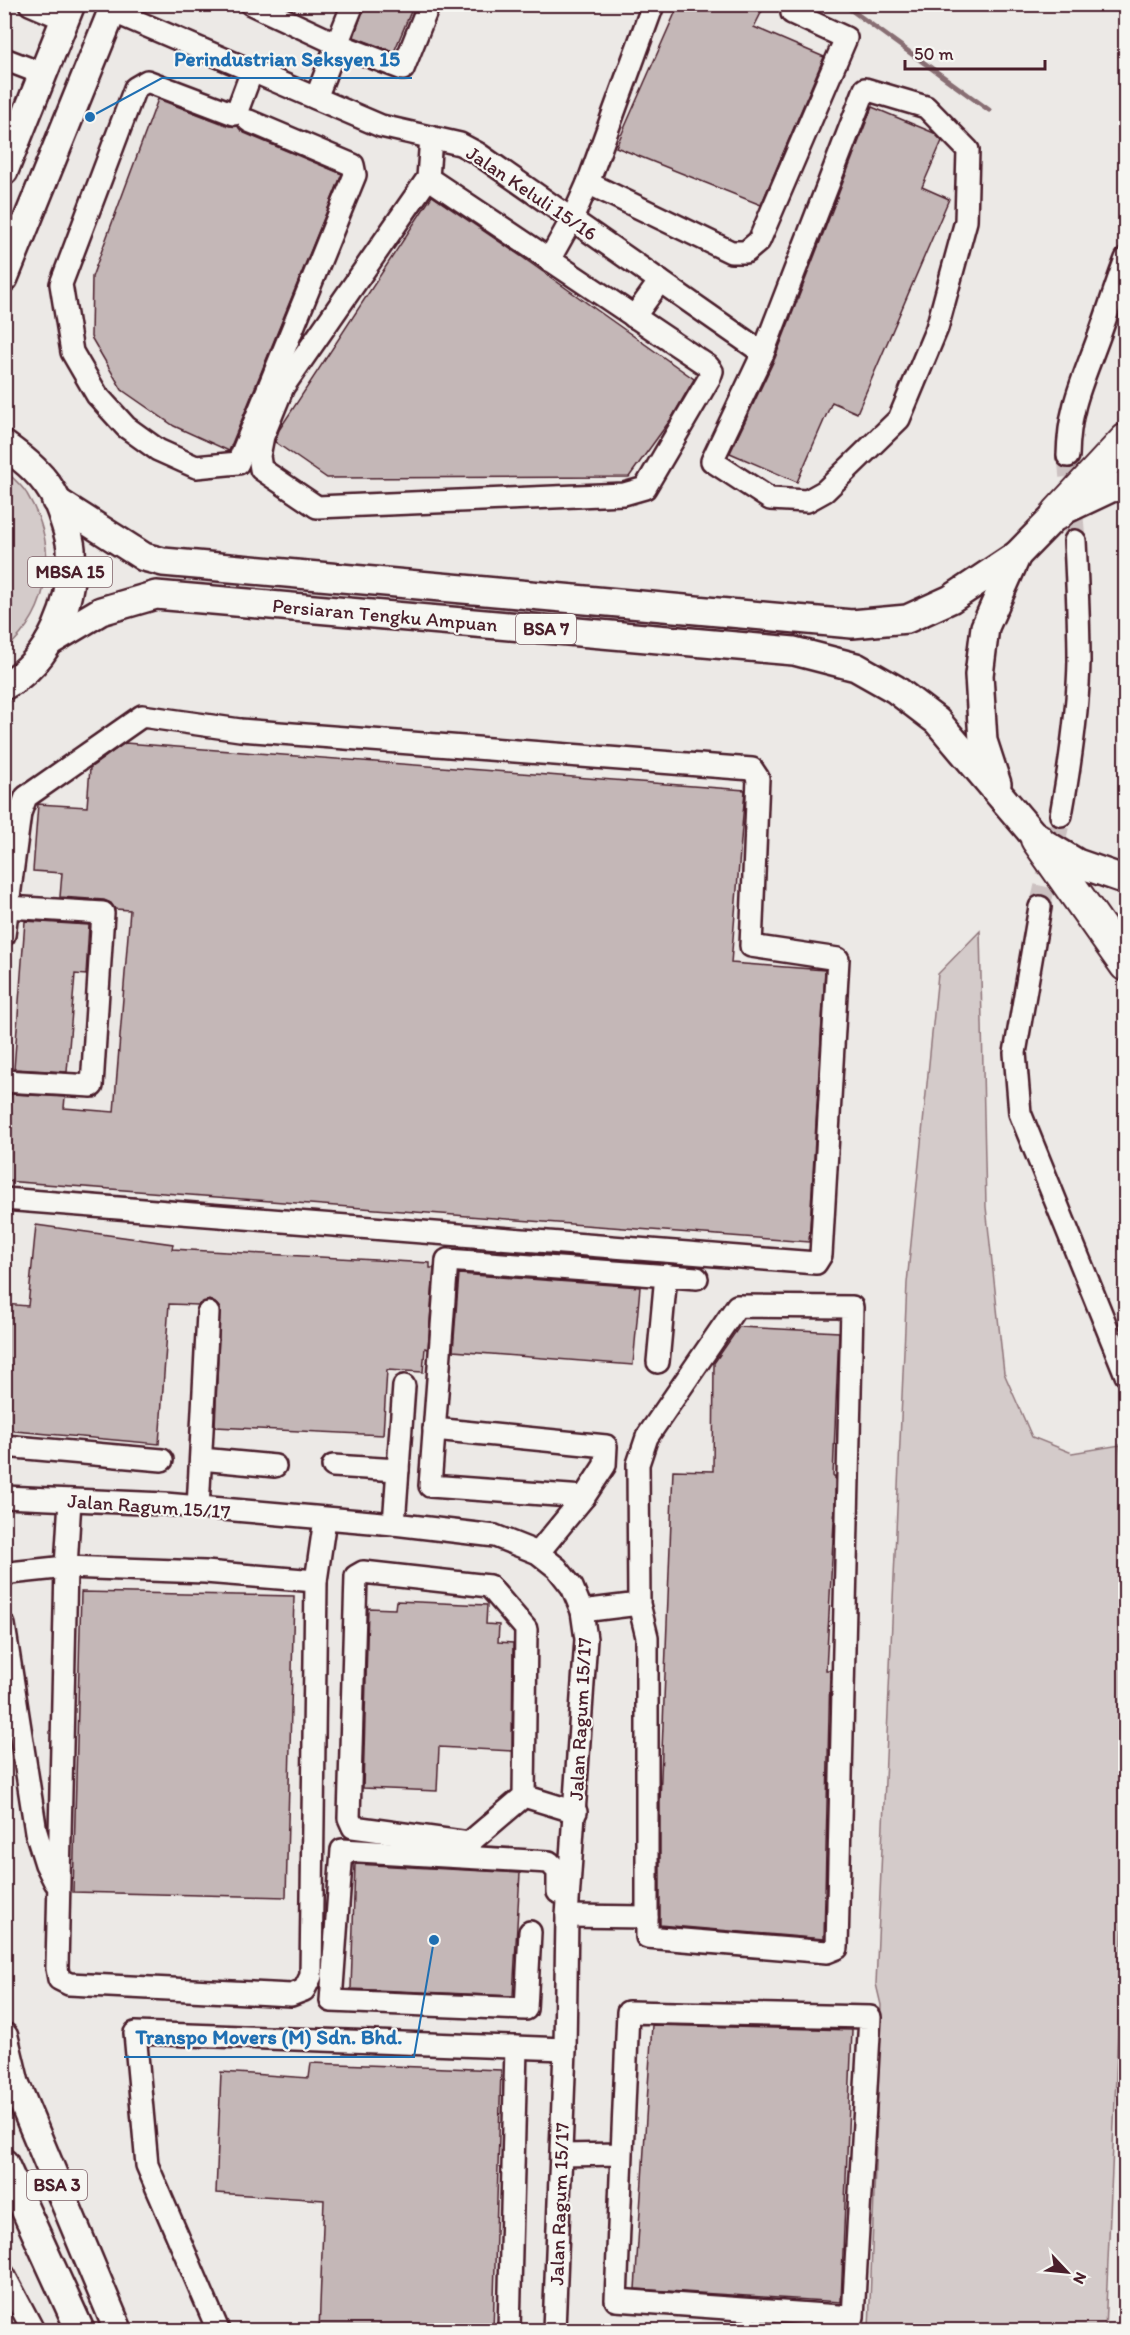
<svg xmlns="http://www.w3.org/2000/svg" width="1130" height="2335" viewBox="0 0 1130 2335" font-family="Itim,sans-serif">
<rect width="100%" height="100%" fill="#ece9e6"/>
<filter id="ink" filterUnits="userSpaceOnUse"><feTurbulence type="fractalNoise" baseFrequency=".0167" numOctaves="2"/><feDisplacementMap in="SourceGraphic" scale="12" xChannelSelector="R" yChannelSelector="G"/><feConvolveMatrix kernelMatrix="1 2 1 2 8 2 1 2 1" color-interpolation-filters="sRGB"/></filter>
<g filter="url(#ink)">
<!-- green -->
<g fill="#d4cbca" stroke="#8f757a" stroke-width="1.5">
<path d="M 4,470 C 12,477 22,485 27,494 C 59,547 52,610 5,650 Z"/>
<path d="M 980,931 L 986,1207 L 1004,1373 L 1032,1437 L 1072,1453 L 1120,1445 L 1125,1503 L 1125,1870 L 1105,2330 L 869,2330 L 881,2005 L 876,1984 L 907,1283 L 938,974 Z"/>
</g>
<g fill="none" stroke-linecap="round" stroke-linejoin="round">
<!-- stream -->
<path stroke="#886e73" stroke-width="5" d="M 843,4 L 989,110"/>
</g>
<!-- building -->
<g fill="#c4b7b7" stroke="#4a1f2b" stroke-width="1.5">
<path d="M 365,4 L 414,4 L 394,52 L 354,37 Z"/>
<path d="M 679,4 L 746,4 L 762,11 L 754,27 L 824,57 L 761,205 L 616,147 Z"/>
<path d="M 158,99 L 229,126 L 238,126 L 244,133 L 342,174 L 229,451 L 174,426 L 122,390 L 91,337 L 92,277 Z"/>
<path d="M 872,107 L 934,133 L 942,141 L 922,187 L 949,199 L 857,413 L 832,402 L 797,482 L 730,453 L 775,358 Z"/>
<path d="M 432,196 L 522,257 L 694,379 L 671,419 L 629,477 L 327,478 L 275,442 L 279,430 Z"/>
<path d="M 125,743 L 745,790 L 731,963 L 825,970 L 809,1242 L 5,1181 L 11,1094 L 65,1097 L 64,1108 L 114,1112 L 130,910 L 115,909 L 111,903 L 104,900 L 60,897 L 62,873 L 33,871 L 38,804 L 87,807 L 90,768 Z"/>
<path d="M 25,921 L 89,925 L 86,975 L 75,974 L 67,1072 L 14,1069 Z"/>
<path d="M 36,1225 L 173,1244 L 172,1249 L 430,1263 L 430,1268 L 434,1268 L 428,1349 L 425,1348 L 423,1372 L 387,1370 L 383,1435 L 215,1427 L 220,1308 L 215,1303 L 209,1300 L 198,1305 L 169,1304 L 159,1444 L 4,1430 L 4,1304 L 28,1306 Z"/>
<path d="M 459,1274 L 640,1287 L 633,1365 L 453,1351 Z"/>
<path d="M 739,1327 L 839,1332 L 833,1476 L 835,1476 L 835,1503 L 826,1670 L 830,1670 L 824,1939 L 660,1925 L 660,1802 L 673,1470 L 713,1471 L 714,1363 Z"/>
<path d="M 81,1592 L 294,1596 L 286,1897 L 73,1892 Z"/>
<path d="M 396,1601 L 487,1605 L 486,1624 L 499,1625 L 498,1642 L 513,1643 L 512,1751 L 439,1747 L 437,1791 L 363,1788 L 368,1608 L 395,1609 Z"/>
<path d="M 355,1864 L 520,1873 L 513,1996 L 351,1989 Z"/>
<path d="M 652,2025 L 852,2030 L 841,2302 L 635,2289 Z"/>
<path d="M 311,2063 L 501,2070 L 493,2331 L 319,2331 L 324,2200 L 216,2193 L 221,2072 L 309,2078 Z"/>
</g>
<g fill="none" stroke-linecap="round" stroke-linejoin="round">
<!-- minor-tunnel -->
<g stroke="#ccc1c1" stroke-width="21" stroke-dasharray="21 10" stroke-linecap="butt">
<path d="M 1068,456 L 1075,541"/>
<path d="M 1040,907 L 1061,815"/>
</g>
<!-- minor casing -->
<g stroke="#4a1f2b" stroke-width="26">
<g id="minor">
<path d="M 30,4 L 65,19"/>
<path d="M 251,4 L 337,44 L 316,98"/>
<path d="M 353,4 L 337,44 L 403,69 L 429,4"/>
<path d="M 653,5 L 588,183 L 731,252 L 746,252 L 759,241 L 846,38 L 792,13"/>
<path d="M 112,11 L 381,126 L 460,144 L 477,153 L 763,353"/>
<path d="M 4,59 L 43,74"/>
<path d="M 865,89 L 926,107 L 968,150 L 966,221 L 937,328 L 899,419 L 825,491 L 807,501 L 770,499 L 712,461 L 763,353 Z"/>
<path d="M 249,121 L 353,165 L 355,175 L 238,463 L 196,467 L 158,450 L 126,427 L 97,395 L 72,352 L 61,284 L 135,88 L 147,81 L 234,114 L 237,111 L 252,71"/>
<path d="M 428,178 L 708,366 L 712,371 L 710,377 L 645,488 L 624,494 L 317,507 L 261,469 L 259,456 L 263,436 L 283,387 L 428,178 L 431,137"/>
<path d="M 549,260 L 572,219 L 588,183"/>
<path d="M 634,317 L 660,281"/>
<path d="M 1068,456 C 1069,407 1082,383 1098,339 C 1108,312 1116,285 1126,259"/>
<path d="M 1061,815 C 1070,765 1078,712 1079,661 C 1079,621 1077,581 1075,541"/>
<path d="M 1040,907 L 1015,1053 L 1020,1113 L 1126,1375"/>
<path d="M 4,935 L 20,813 L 26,797 L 142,716 L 240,730 L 752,769 L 758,778 L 751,946 L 838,959 L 821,1255 L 816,1263 L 4,1199"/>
<path d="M 4,1081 L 92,1086 L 103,913 L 8,907"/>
<path d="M 658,1362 L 666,1275"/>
<path d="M 434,1429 L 606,1446 L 605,1465 L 584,1497 L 538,1553"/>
<path d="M 4,1446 L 162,1460"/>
<path d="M 201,1459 L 275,1466"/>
<path d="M 333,1466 L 398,1470"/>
<path d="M 4,1497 L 165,1504 L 394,1524 L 495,1536 L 538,1553 L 557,1568 L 572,1587 L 582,1611 L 586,1639 L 567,1916 L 565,2049 L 554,2330"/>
<path d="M 584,1497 L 430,1486 L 447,1260 L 697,1278"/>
<path d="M 70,1500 L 66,1567 L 57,1968 L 59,1979 L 69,1984 L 291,1995 L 304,1990 L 311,1976 L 316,1581 L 325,1519"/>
<path d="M 198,1508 L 208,1313"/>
<path d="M 394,1524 L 404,1386"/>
<path d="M 4,1577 L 10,1573 L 66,1567 L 205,1572 L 316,1581"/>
<path d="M 582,1611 L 639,1604 L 647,1637 L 647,1937 L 827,1952 L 837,1948 L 852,1307 L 737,1306 L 647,1437 L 638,1464 L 639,1604"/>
<path d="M 4,1625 L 36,1832 L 46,1864 L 55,1882"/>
<path d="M 524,1796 L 469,1843 L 353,1827 L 349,1818 L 356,1576 L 363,1572 L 489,1586 L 526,1629 L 524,1796 L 576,1812"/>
<path d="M 567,1916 L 647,1917"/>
<path d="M 530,1932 L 526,2009 L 331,2001 L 342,1850 L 549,1862 L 558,1871 L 558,1892 L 561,1891"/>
<path d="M 561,2155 L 622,2154 L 628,2012 L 870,2017 L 853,2317 L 616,2300 L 622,2154"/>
<path d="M 4,2275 L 33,2330"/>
<path d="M 218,2330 L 147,2165 L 135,2033 L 565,2049"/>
<path d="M 509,2330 L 516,2047"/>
</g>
</g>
<!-- major casing -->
<g stroke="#4a1f2b" stroke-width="32">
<g id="major">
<path d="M 4,171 L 71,4"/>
<path d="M 4,278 L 115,4"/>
<path d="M 4,445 C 25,460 46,477 57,501 C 62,513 70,537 71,549 C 74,601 52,660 4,686"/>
<path d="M 56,501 L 144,557 L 163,562 L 852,624 L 907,619 L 951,599 L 1017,555"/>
<path d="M 49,642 L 101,611 L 156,595 L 794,651 L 856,667 L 895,689 L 937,721 L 1037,839 L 1077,863 L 1126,880"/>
<path d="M 997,784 L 983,741 L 979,675 L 985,627 L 1017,555 L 1058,513 L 1111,488 L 1126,486"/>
<path d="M 4,2037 L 15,2083 L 118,2330"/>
<path d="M 4,2163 L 80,2330"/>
</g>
</g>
<!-- highway casing -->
<g stroke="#4a1f2b" stroke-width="36">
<g id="highway">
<path d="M 1058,513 L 1126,440"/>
<path d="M 1037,839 L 1126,965"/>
</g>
</g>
<!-- minor -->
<use href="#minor" stroke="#f6f6f2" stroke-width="21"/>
<!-- major -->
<use href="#major" stroke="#f6f6f2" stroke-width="27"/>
<!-- highway -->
<use href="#highway" stroke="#f6f6f2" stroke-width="32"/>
</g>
</g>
<g text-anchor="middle" stroke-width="4.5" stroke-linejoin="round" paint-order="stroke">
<!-- shield labels -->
<g fill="#f6f6f2" stroke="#7e6067" stroke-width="1.5">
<rect x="28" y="557" width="84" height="30" rx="4.5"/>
<rect x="516" y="614" width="60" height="30" rx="4.5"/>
<rect x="27" y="2170" width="60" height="30" rx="4.5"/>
</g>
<g font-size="18" font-weight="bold" fill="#4a1f2b">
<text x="70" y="578">MBSA 15</text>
<text x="546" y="635">BSA 7</text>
<text x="57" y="2191">BSA 3</text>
</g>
<!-- street labels -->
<g font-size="20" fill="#4a1f2b" stroke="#f6f6f2">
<text transform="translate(532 193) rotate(34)" y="7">Jalan Keluli 15/16</text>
<text transform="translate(385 615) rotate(5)" y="7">Persiaran Tengku Ampuan</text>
<text transform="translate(149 1506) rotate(4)" y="7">Jalan Ragum 15/17</text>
<text transform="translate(580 1719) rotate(-87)" y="7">Jalan Ragum 15/17</text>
<text transform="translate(559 2204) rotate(-88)" y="7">Jalan Ragum 15/17</text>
</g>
</g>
<!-- callouts -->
<path fill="none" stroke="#1f6fb2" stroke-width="2" d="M90 117L162 78H412M434 1940L414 2057H124"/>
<g fill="#1f6fb2" stroke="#f6f6f2" stroke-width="2">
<circle cx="90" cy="117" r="6"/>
<circle cx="434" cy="1940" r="6"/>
</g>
<g font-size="21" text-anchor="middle" font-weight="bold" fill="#1f6fb2" stroke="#f6f6f2" stroke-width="4.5" stroke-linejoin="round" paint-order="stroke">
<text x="287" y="66">Perindustrian Seksyen 15</text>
<text x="269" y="2044">Transpo Movers (M) Sdn. Bhd.</text>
</g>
<!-- margin -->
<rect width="1130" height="2335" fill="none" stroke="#f6f6f2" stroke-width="24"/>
<rect x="12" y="12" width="1106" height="2311" fill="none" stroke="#4a1f2b" stroke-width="2" filter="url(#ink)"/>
<!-- north arrow -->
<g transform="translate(1067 2272) rotate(116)" stroke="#f6f6f2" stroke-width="4.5" paint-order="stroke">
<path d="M0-4.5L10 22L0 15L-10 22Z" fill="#4a1f2b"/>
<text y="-9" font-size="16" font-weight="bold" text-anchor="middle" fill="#4a1f2b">N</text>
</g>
<!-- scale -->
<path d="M905 60v9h140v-9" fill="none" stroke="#4a1f2b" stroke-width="3"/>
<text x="914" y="60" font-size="18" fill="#4a1f2b" stroke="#f6f6f2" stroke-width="4.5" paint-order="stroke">50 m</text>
</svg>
